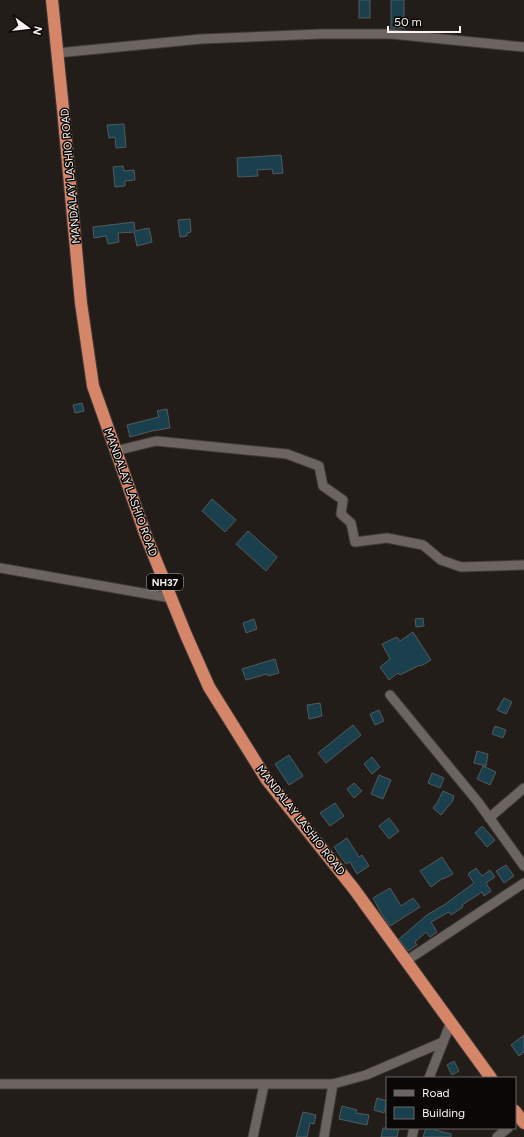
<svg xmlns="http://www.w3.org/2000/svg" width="524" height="1137" viewBox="0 0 524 1137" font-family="Figtree,sans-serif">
<rect width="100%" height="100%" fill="#231d1a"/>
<!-- building -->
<g fill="#1a404d" stroke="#535a5d">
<rect x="359" y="0" width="11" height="18"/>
<rect x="391" y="0" width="13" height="28"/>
<path d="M 124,124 L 126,147 L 116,148 L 115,137 L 109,138 L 107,125 Z"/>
<path d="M 281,155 L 283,173 L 273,174 L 272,169 L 257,170 L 258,176 L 238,177 L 237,158 Z"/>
<path d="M 123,166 L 124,171 L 134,170 L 135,180 L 125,181 L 125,186 L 115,187 L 113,167 Z"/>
<path d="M 190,219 L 191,232 L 187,233 L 187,236 L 180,237 L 178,220 Z"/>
<path d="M 134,222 L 135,231 L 149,228 L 152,242 L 137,246 L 134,232 L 118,233 L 119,242 L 108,244 L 106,236 L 94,238 L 93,227 Z"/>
<path d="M 82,403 L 84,411 L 75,413 L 73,405 Z"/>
<path d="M 167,409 L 170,428 L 152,431 L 130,437 L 127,425 L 159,417 L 157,411 Z"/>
<path d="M 212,499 L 236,520 L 225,532 L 202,511 Z"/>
<path d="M 248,531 L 277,557 L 266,571 L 236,544 Z"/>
<path d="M 423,618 L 424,626 L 416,627 L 415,619 Z"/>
<path d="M 254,619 L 257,629 L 246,633 L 243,623 Z"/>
<path d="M 413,632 L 431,660 L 421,666 L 420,665 L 400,675 L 398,673 L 389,680 L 380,667 L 390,659 L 382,644 L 397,637 L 400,641 Z"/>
<path d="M 275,659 L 279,673 L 268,676 L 267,674 L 246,680 L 242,669 Z"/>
<path d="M 504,698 L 512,702 L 506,714 L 497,710 Z"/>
<path d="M 320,703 L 322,716 L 309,719 L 307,705 Z"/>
<path d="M 379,710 L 384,721 L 375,725 L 370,714 Z"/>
<path d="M 353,725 L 361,735 L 326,763 L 318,753 Z"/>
<path d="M 495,726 L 506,730 L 503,738 L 492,734 Z"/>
<path d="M 477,751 L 488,754 L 486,766 L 474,763 Z"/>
<path d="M 289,755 L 303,776 L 289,785 L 275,764 Z"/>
<path d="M 372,757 L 380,767 L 372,774 L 364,764 Z"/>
<path d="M 483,766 L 496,772 L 490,785 L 477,779 Z"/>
<path d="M 432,773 L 444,778 L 440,788 L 428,783 Z"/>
<path d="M 379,775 L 391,780 L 383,799 L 371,794 Z"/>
<path d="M 354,783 L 362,791 L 354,798 L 347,789 Z"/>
<path d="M 443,791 L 454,796 L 452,802 L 441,815 L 433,808 L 437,803 Z"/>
<path d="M 335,803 L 344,816 L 330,826 L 320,813 Z"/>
<path d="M 389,818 L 399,831 L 389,839 L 379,826 Z"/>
<path d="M 482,826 L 495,840 L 487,847 L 475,833 Z"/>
<path d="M 347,838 L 359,857 L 362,855 L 369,866 L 357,874 L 350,862 L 346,864 L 334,847 Z"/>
<path d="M 442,857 L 453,874 L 443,879 L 443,878 L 431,887 L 420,871 Z"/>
<path d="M 506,865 L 514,876 L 504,883 L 496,871 Z"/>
<path d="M 476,868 L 482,876 L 490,870 L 495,877 L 486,883 L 491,891 L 484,896 L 482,892 L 462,905 L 463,907 L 451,915 L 449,912 L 431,922 L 437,932 L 430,937 L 426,932 L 415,942 L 417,945 L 408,951 L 399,939 L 427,915 L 444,905 L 474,883 L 468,874 Z"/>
<path d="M 390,888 L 401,906 L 413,898 L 420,907 L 390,926 L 381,913 L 373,898 Z"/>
<path d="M 524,1035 L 524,1052 L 519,1056 L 511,1045 Z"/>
<path d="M 454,1061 L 459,1071 L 452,1075 L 447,1065 Z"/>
<path d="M 377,1098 L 387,1101 L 384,1113 L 374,1110 Z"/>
<path d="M 342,1106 L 357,1110 L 356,1113 L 369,1115 L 367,1125 L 339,1119 Z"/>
<path d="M 303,1112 L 316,1115 L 314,1124 L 310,1123 L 307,1137 L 296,1137 Z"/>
<path d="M 383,1128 L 399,1128 L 397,1137 L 381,1137 Z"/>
<path d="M 426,1128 L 436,1128 L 435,1130 L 451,1134 L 451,1137 L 423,1137 Z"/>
</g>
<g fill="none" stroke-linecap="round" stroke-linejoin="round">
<!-- minor casing -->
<g stroke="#403b39" stroke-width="11">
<g id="minor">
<path d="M 57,53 L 201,39 L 321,34 L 391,34 L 524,47"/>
<path d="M 115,451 L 156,441 L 287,454 L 319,466 L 323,486 L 343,500 L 341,514 L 351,523 L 355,542 L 387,538 L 423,545 L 441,560 L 461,567 L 524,565"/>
<path d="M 0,568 L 171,598"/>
<path d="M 390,695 L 478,802 L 524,866"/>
<path d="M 489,818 L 524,788"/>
<path d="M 406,961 L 524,883"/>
<path d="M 429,1078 L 451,1022"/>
<path d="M 0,1084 L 333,1084 L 366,1075 L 443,1042"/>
<path d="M 253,1137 L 264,1085"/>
<path d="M 324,1137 L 333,1084"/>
<path d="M 412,1137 L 414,1128"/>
<path d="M 497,1137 L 508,1128"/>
</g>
</g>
<!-- trunk casing -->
<g stroke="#403b39" stroke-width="14">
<g id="trunk">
<path d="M 52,0 L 63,109 L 81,303 L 93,386 L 146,536 L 186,635 L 209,687 L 267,780 L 354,889 L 491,1078"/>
<path d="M 515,1111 L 524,1123"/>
</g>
</g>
<!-- minor -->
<use href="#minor" stroke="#6c6461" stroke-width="9"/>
<!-- trunk -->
<use href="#trunk" stroke="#d68668" stroke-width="12"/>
</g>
<g text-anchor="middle" stroke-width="3" stroke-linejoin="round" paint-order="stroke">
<!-- shield labels -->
<rect fill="#0a0807" stroke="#b1acab" stroke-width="1" x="147" y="574" width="36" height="16" rx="3"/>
<g font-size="10" font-weight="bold" fill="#f8f3f1">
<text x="165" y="586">NH37</text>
</g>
<!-- street labels -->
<g font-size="11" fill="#f8f3f1" stroke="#0a0807">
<text transform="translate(70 176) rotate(-95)" y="4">MANDALAY LASHIO ROAD</text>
<text transform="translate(131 492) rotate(70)" y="4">MANDALAY LASHIO ROAD</text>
<text transform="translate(301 820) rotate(52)" y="4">MANDALAY LASHIO ROAD</text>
</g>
</g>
<!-- legend -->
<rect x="386" y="1077" width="130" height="52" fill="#0a0807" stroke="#696665"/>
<rect x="394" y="1090" width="20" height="6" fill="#6c6461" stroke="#696665"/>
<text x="422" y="1097" font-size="12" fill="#f8f3f1">Road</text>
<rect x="394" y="1107" width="20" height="12" fill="#1a404d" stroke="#696665"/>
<text x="422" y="1117" font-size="12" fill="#f8f3f1">Building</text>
<!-- north arrow -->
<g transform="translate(28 28) rotate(105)" stroke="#0a0807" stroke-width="3" paint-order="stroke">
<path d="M0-3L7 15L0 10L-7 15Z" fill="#f8f3f1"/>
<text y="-6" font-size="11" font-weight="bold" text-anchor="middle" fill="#f8f3f1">N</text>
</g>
<!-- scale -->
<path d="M388 26v6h72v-6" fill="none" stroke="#f8f3f1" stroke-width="2"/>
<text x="394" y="26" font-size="12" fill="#f8f3f1" stroke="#0a0807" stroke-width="3" paint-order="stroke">50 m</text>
</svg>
